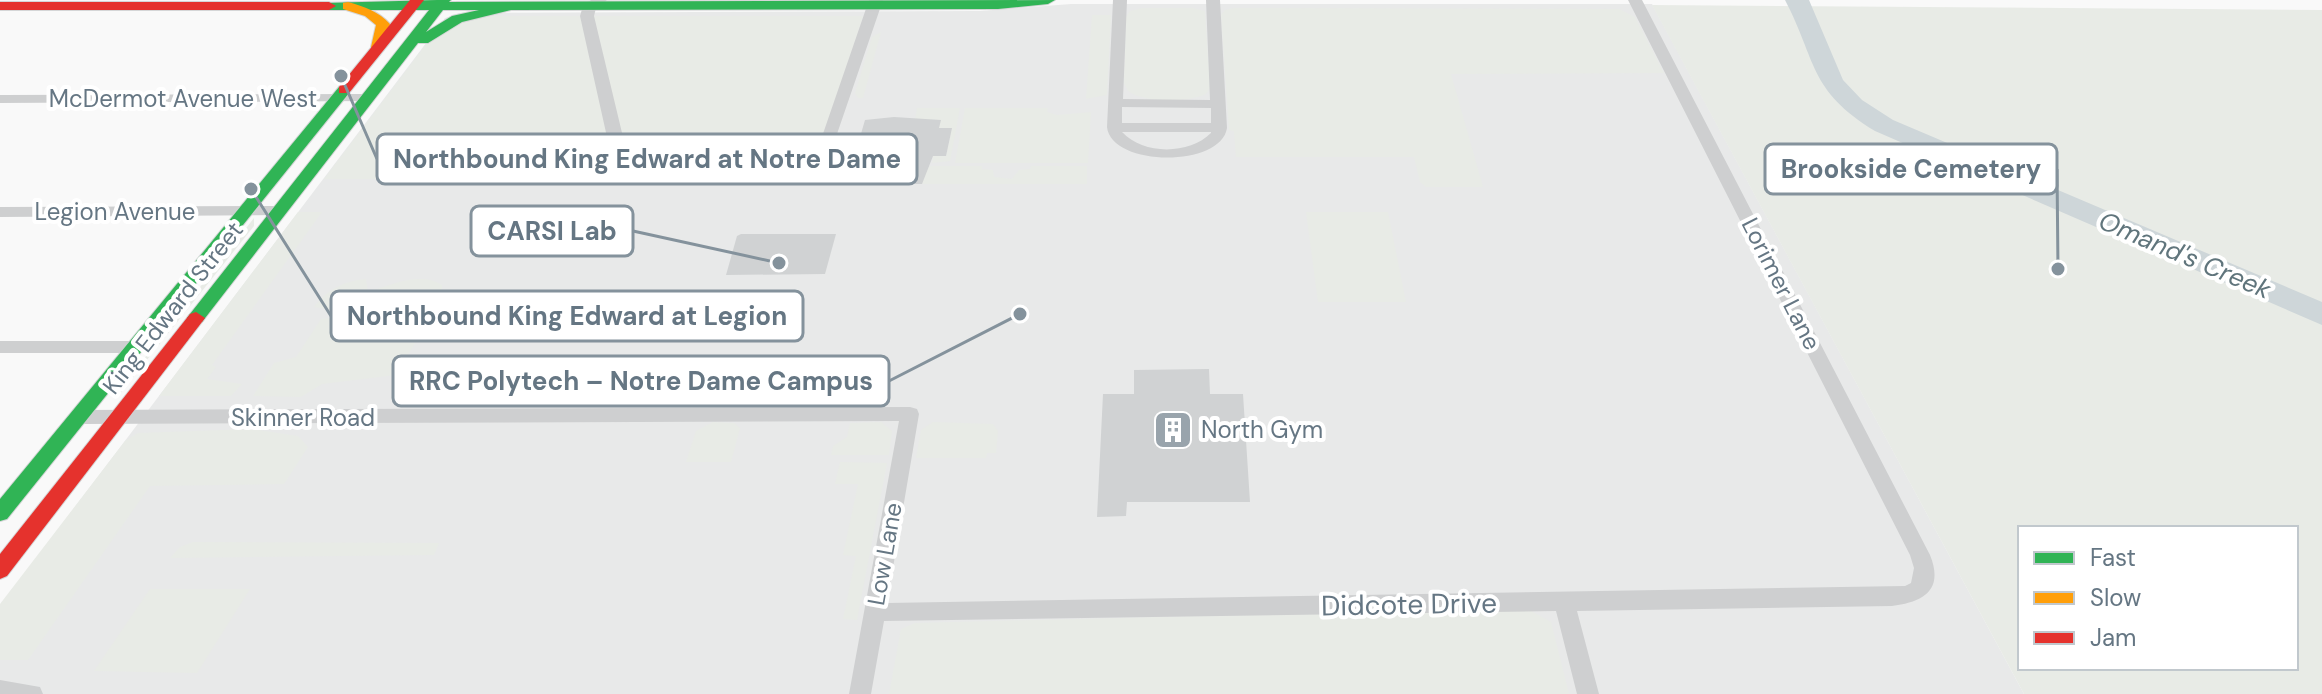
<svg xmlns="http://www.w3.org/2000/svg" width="2322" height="694" viewBox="0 0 2322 694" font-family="'DM Sans',sans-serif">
<rect width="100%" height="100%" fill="#f9f9f9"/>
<!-- built -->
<path fill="#e8e9e9" d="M 1071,4 L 1652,4 L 2024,694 L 0,694 L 0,606 L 445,18 L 460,13 L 980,11 Z"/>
<!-- green -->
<g fill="#e8ebe6" fill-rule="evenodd">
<path d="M 1652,5 L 2322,10 L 2322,694 L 2024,694 ZM 2020,528 L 2296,528 L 2296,668 L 2020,668 Z"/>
<path d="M 1143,8 L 1193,8 L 1205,11 L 1210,88 L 1206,94 C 1187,103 1145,103 1128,91 L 1124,83 L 1126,17 L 1130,11 Z"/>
<path d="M 1234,8 L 1619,9 L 1635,17 L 1664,73 L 1451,74 L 1483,187 L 1426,187 L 1420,182 L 1414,157 L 1236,157 L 1234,131 L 1229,130 L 1221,15 L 1225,10 Z"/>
<path d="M 1092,15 L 1111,15 L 1107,95 L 1086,99 Z"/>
<path d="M 461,16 L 863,16 L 820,153 L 807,158 L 795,154 L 797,148 L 707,148 C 698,167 656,164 639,156 L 628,179 L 324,179 L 443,22 Z"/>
<path d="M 881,32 L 863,98 L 858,98 L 855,93 L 872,37 Z"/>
<path d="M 917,108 L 960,108 L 950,161 L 932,163 L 933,156 L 946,156 L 952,128 L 939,128 L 940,120 L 915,120 Z"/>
<path d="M 965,108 L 1048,108 L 1047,112 L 1057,115 L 1091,112 L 1088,163 L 955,163 Z"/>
<path d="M 931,166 L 982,166 L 982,169 L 993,170 L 994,177 L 1012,179 L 1019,170 L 1030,169 L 1031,166 L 1087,166 L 1087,184 L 922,184 L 925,168 Z"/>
<path d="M 298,212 L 322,212 L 212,365 L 216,367 L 207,379 L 242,384 L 231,396 L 159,396 Z"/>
<path d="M 1306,212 L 1388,212 L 1406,302 L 1318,302 Z"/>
<path d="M 254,218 L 254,226 L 118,396 L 122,387 Z"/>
<path d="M 366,279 L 368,292 C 391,285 420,271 442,285 L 442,295 L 426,298 L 401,342 L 415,343 L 396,375 L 322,384 L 301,397 L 253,396 L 274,363 L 296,357 L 321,319 L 332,318 L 339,311 L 314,307 C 328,289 344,281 366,279 Z"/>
<path d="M 713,422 L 734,423 L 740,428 L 731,462 L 686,462 L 696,431 Z"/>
<path d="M 881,422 L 892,431 L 889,455 L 831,455 L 833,446 L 847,437 L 850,423 Z"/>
<path d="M 933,422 L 993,424 L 998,431 L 996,453 L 987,453 L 986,458 L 916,458 L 921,430 Z"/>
<path d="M 252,429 L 298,436 L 308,447 L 284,484 L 150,486 L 28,660 L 0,660 L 0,604 L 125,441 L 138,433 Z"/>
<path d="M 840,462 L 887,463 L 857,620 L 843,619 L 856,556 L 843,555 L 858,484 L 835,484 Z"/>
<path d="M 193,542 L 439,543 L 434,555 L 170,558 L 180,547 Z"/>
<path d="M 150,589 L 250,589 L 197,673 L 94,671 Z"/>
<path d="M 1502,608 L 1531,611 L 1551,622 L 1569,694 L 889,694 L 901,629 L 915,623 Z"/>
</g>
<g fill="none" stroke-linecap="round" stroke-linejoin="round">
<!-- river -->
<path fill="#ced6d9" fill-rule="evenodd" d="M 1785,0 L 1809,0 L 1843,80 L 1862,100 L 1893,120 L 2322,302 L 2322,325 L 1875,131 C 1808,90 1817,61 1785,0 Z"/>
</g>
<!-- building -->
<g fill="#d0d2d3">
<path d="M 894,117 L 941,120 L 939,128 L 952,128 L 946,156 L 933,156 L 922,184 L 884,184 L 888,168 L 851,168 L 865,120 Z"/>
<path d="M 741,234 L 836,234 L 825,274 L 726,275 L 737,236 Z"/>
<path d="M 1209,369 L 1210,394 L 1243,394 L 1250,502 L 1127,502 L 1126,516 L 1097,517 L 1103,394 L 1134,394 L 1134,370 Z"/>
</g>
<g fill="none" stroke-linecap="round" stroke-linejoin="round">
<!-- fast casing -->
<g stroke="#d5d6d7" stroke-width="2">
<g id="fast">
<path d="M 437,0 L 451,0 L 449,2 L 1055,0 L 1048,4 L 998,9 L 511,10 L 462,22 L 428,43 L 418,43 L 202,322 L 190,322 L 187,318 L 190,314 L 429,10 L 329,10 L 324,9 L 324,3 ZM 443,10 L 479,10 L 452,16 L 426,32 Z"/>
<path d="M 344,86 L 349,87 L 349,93 L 7,519 L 0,521 L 0,499 L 339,87 Z"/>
</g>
</g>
<!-- slow casing -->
<g stroke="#d5d6d7" stroke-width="2">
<path id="slow" d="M 348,2 C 365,7 378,11 390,24 L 383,50 L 373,50 L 371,47 L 376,25 L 365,16 L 343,9 L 343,3 Z"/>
</g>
<!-- jam casing -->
<g stroke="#d5d6d7" stroke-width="2">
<g id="jam">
<path d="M 410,0 L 424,0 L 349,93 L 339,93 L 339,87 Z"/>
<path d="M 0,2 L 329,2 L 336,6 L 329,10 L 0,10 Z"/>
<path d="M 196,312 L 205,318 L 202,322 L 7,576 L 0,579 L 0,554 L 190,314 Z"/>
</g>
</g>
<!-- street -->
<g fill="#cecfd0" fill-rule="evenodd">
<path d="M 591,0 L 607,0 L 596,8 L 594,16 L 623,137 C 627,146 631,156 642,160 C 670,170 785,165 815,157 L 869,0 L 883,0 L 827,163 C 790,173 664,182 630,166 C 618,160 612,148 607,137 L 580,16 L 583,6 Z"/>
<path d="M 1113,0 L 1127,0 L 1123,99 L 1210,100 L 1206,0 L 1220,0 L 1227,128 C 1221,168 1111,167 1107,127 ZM 1122,107 L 1211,108 L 1211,123 L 1122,123 ZM 1122,132 L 1211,132 L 1211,133 C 1189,155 1143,155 1122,132 Z"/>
<path d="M 1628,0 L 1642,0 L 1930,555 C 1944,590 1924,602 1892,606 L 1577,611 L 1599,694 L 1577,694 L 1556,611 L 884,621 L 871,694 L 849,694 L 899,421 L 80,424 L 73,422 L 71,417 L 73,412 L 80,410 L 910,407 L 917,409 L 919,414 L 887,603 L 1905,586 L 1911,583 L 1914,568 L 1910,555 Z"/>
<path d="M 365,94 L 370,95 L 370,101 L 0,103 L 0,95 Z"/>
<path d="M 278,206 L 286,211 L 284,215 L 0,217 L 0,207 Z"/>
<path d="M 0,341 L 135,341 L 144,347 L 135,353 L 0,353 Z"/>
<path d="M 0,680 L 40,687 L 43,694 L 0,694 Z"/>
</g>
<!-- fast -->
<use href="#fast" fill="#30b455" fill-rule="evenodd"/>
<!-- slow -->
<use href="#slow" fill="#ff9f0a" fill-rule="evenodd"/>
<!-- jam -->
<use href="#jam" fill="#e5322d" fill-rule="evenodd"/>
</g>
<!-- icons -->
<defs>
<g id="building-square" transform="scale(2)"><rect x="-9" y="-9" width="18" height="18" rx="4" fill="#99a4ac" stroke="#fff"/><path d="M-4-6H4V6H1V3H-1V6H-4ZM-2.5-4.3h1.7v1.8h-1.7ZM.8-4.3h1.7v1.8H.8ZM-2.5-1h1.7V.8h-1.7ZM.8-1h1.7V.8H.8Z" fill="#fff"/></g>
</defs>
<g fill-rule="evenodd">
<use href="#building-square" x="1173" y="430"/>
</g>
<g text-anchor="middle" stroke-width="8" stroke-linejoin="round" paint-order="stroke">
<!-- street labels -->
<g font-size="24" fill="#657683" stroke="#fff">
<text x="183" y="107">McDermot Avenue West</text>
<text x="115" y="220">Legion Avenue</text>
<text transform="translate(1781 284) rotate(63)" y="8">Lorimer Lane</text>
<text transform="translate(173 308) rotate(-52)" y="8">King Edward Street</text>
<text x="303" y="426">Skinner Road</text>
<text transform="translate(885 554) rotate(-80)" y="8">Low Lane</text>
</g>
<!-- poi labels -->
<g font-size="24" fill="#657683" stroke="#fff" text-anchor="start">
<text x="1201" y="438">North Gym</text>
</g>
<!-- water labels -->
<g font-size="26" font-style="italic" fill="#60757c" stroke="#fff">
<text transform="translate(2185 255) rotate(23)" y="9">Omand's Creek</text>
</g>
<!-- near-street labels -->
<g font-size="28" fill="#657683" stroke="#fff">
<text transform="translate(1409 604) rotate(-1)" y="10">Didcote Drive</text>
</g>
</g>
<!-- callouts -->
<path fill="none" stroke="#84929c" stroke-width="3" d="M341 76L377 159M2058 269L2057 169M779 263L633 231M251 189L331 316M1020 314L889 381"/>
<g fill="#84929c" stroke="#fff" stroke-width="3">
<circle cx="341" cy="76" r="8"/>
<circle cx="2058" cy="269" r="8"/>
<circle cx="779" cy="263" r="8"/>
<circle cx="251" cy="189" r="8"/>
<circle cx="1020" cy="314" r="8"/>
</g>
<g fill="#fff" stroke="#84929c" stroke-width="3">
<rect x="377" y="134" width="540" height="50" rx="8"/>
<rect x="1765" y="144" width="292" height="50" rx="8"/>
<rect x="471" y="206" width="162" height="50" rx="8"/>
<rect x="331" y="291" width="472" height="50" rx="8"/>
<rect x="393" y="356" width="496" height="50" rx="8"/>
</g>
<g font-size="26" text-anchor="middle" font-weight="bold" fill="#657683">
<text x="647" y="168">Northbound King Edward at Notre Dame</text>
<text x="1911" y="178">Brookside Cemetery</text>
<text x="552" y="240">CARSI Lab</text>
<text x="567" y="325">Northbound King Edward at Legion</text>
<text x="641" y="390">RRC Polytech – Notre Dame Campus</text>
</g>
<!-- legend -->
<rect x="2018" y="526" width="280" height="144" fill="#ffffff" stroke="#c1c8cd" stroke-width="2"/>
<rect x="2034" y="552" width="40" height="12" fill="#30b455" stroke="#c1c8cd" stroke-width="2"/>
<text x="2090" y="566" font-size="24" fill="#657683">Fast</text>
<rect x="2034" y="592" width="40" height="12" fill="#ff9f0a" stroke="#c1c8cd" stroke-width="2"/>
<text x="2090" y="606" font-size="24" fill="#657683">Slow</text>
<rect x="2034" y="632" width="40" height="12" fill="#e5322d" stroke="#c1c8cd" stroke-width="2"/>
<text x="2090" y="646" font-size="24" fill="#657683">Jam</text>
</svg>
